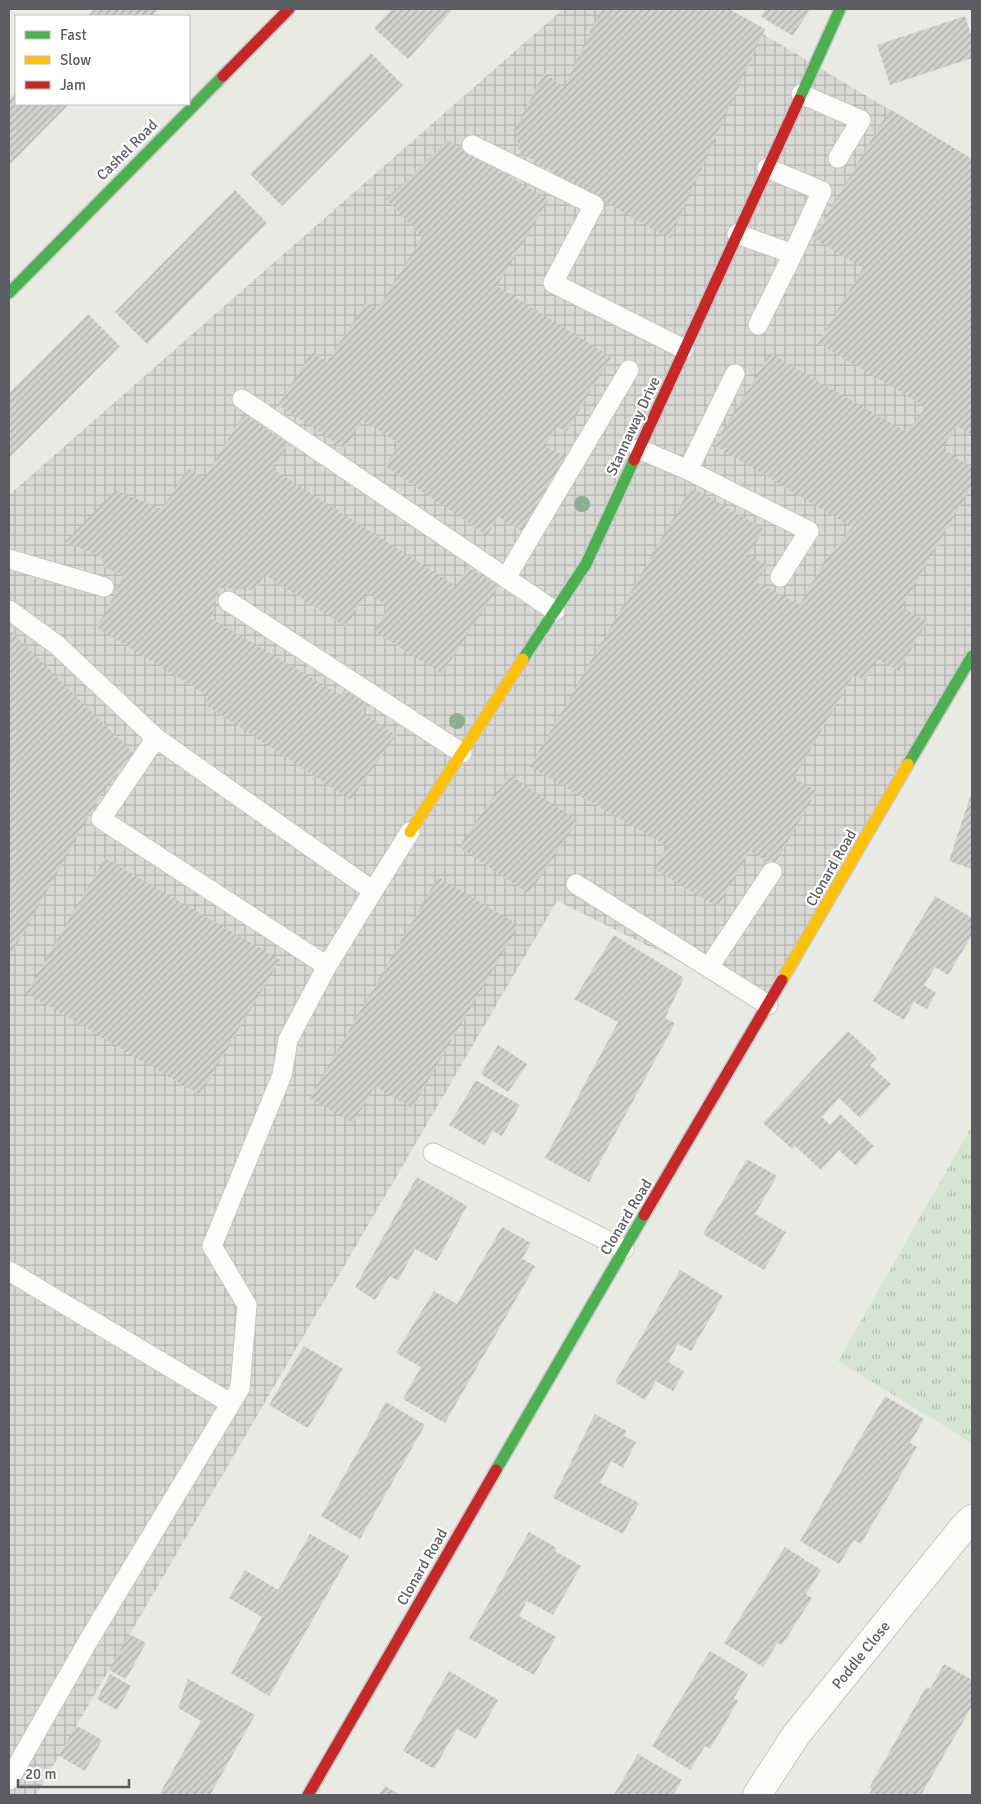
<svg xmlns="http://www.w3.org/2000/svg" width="981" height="1804" viewBox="0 0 981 1804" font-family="Signika,sans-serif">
<defs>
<pattern id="industrial-grid" width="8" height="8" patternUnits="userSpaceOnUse" patternTransform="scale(1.25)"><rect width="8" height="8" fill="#d9d9d6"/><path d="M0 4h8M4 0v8" fill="none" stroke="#b3b3b1"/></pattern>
<pattern id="grass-tufts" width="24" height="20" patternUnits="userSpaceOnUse" patternTransform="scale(1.25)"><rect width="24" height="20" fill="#d4e5d4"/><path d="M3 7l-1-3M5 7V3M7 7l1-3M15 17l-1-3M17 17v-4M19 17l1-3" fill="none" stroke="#afbdaf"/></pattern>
<pattern id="building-hatch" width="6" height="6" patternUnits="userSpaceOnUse" patternTransform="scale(1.25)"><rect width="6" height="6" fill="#d1d1ce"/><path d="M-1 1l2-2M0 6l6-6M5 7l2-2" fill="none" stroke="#adadab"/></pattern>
</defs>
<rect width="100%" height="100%" fill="#eaeae5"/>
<!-- industrial -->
<path fill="url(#industrial-grid)" d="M 563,9 L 721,9 L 972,159 L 972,660 L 768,1005 L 557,901 L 36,1795 L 9,1795 L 9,495 Z"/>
<!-- grass -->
<path fill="url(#grass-tufts)" d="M 972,1126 L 972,1443 L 838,1361 Z"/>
<!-- building -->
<g fill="url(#building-hatch)">
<path d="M 95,9 L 159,9 L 152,16 L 87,16 Z"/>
<path d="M 392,9 L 453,9 L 408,59 L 374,28 Z"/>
<path d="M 601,9 L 729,9 L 765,29 L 670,239 L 520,153 L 515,128 L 544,73 L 564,87 Z"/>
<path d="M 766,9 L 810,9 L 793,36 L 760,16 Z"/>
<path d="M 965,16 L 972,37 L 972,58 L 890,85 L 877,45 Z"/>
<path d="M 371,53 L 403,85 L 282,206 L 250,174 Z"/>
<path d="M 16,92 L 16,104 L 69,104 L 9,165 L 9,100 Z"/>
<path d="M 890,109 L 972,159 L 972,435 L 957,426 L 942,448 L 972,468 L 972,485 L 902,607 L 927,622 L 899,671 L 878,659 L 865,681 L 854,674 L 794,778 L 817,791 L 774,865 L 750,851 L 718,907 L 654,869 L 667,846 L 530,767 L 691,487 L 764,529 L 749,555 L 767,565 L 757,582 L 799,605 L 824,562 L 852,527 L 714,445 L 770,353 L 906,432 L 926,407 L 818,343 L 863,268 L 813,238 Z"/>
<path d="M 448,140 L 549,200 L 497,286 L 611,357 L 567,431 L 556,427 L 545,446 L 575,461 L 525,533 L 497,516 L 488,536 L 385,466 L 399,444 L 363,420 L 345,449 L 278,405 L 312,352 L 327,362 L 366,302 L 377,310 L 422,237 L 386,199 Z"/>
<path d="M 235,190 L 267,223 L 147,344 L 115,312 Z"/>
<path d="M 88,314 L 120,346 L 9,458 L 9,393 Z"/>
<path d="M 244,414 L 289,444 L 273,469 L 456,586 L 468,567 L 499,586 L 442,674 L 374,631 L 389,607 L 367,593 L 346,627 L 265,575 L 255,590 L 219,588 L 212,619 L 341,695 L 347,686 L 369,701 L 361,712 L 396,735 L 351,800 L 206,705 L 208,696 L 96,627 L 106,612 L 123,575 L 104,567 L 101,556 L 65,542 L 115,490 L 162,509 L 188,468 L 204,478 Z"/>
<path d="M 9,629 L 133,753 L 101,795 L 9,959 Z"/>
<path d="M 509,774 L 578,821 L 529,894 L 459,847 Z"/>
<path d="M 972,791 L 972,869 L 949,861 Z"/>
<path d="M 105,858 L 280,960 L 200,1095 L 26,993 Z"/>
<path d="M 438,877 L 519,925 L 412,1108 L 375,1086 L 353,1123 L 310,1098 Z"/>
<path d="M 935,896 L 972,918 L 972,935 L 948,975 L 935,967 L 924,985 L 936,993 L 927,1009 L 914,1002 L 904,1020 L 873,1001 Z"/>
<path d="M 614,935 L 684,978 L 665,1018 L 675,1023 L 589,1182 L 545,1158 L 618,1022 L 574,999 Z"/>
<path d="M 848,1031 L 877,1058 L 870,1065 L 891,1084 L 860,1118 L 839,1098 L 822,1117 L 830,1125 L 840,1114 L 874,1146 L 856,1166 L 839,1150 L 821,1170 L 795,1146 L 792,1149 L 763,1123 Z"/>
<path d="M 498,1045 L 527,1064 L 508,1092 L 481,1074 Z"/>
<path d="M 476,1080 L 520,1105 L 502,1136 L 493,1131 L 484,1145 L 449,1125 Z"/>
<path d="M 747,1159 L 777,1176 L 755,1214 L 786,1232 L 764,1270 L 703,1234 Z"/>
<path d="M 417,1177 L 467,1206 L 437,1261 L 415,1249 L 398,1281 L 390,1276 L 375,1300 L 355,1287 Z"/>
<path d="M 502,1227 L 531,1243 L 522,1259 L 535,1266 L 445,1423 L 403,1399 L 421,1367 L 396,1353 L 434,1291 L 457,1304 Z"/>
<path d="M 680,1270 L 723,1296 L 691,1351 L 678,1344 L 668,1362 L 684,1371 L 673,1391 L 656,1381 L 645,1400 L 615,1382 Z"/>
<path d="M 304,1346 L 343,1369 L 308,1428 L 269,1405 Z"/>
<path d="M 885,1396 L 924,1419 L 910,1443 L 917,1447 L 861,1544 L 854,1540 L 839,1564 L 800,1541 Z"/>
<path d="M 386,1402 L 425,1425 L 360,1539 L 321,1516 Z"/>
<path d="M 595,1414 L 627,1431 L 624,1436 L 636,1442 L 623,1468 L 611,1461 L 600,1483 L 639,1503 L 623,1534 L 553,1498 Z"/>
<path d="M 529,1532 L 557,1548 L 555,1551 L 581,1566 L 553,1615 L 527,1601 L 519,1616 L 556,1637 L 534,1675 L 469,1638 Z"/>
<path d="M 310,1534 L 349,1556 L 269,1696 L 231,1673 L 262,1617 L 229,1598 L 245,1570 L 278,1590 Z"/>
<path d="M 785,1547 L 821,1570 L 806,1594 L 812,1598 L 782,1645 L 777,1643 L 763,1667 L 724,1643 Z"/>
<path d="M 129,1634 L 146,1643 L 126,1679 L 109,1670 Z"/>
<path d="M 710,1651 L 748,1674 L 734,1698 L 738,1701 L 710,1749 L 705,1746 L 690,1770 L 652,1746 Z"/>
<path d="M 944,1664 L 972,1680 L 972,1706 L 940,1762 L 921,1795 L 869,1795 L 872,1789 L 869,1788 L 926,1687 L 930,1689 Z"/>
<path d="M 449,1671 L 498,1700 L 476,1739 L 457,1729 L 434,1769 L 403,1751 Z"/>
<path d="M 110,1674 L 131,1686 L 117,1710 L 97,1699 Z"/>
<path d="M 188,1679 L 255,1715 L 210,1795 L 159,1795 L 201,1721 L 178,1708 Z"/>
<path d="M 76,1725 L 102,1740 L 85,1771 L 59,1756 Z"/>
<path d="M 638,1754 L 682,1780 L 673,1795 L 614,1795 Z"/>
<path d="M 385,1786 L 400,1795 L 379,1795 Z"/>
</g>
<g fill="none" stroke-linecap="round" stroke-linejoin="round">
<!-- lane casing -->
<g stroke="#c7c7c7" stroke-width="21">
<g id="lane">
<path d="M 801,94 L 861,120 L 838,158"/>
<path d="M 472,145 L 594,205 L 553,283 L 684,349"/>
<path d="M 737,234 L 793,254 L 822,191 L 767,168"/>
<path d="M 758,325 L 793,254"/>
<path d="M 242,399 L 555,611"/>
<path d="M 639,449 L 688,470 L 809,531 L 780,577"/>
<path d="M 688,470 L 735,374"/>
<path d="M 9,559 L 104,587"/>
<path d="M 506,578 L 629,370"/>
<path d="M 228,601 L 462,753"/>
<path d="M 9,610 L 57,645 L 156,738"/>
<path d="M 576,884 L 768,1005"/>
<path d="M 373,891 L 410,832"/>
<path d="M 709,967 L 772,872"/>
<path d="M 433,1153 L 624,1249"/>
<path d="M 9,1271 L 230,1403"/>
<path d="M 9,1780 L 87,1643 L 240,1388 L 247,1305 L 212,1246 L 282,1075 L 288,1040 L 327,966 L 373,891 L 156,738 L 101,819 L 327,966"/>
</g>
</g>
<!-- street casing -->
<g stroke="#c7c7c7" stroke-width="30">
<path id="street" d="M 757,1795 L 796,1735 L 963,1528 L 972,1519"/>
</g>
<!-- fast casing -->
<g stroke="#c7c8c7" stroke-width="14">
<g id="fast">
<path d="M 799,100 L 840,9"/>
<path d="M 9,293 L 223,76"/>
<path d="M 523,659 L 586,564 L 634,460"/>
<path d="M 908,764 L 972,656"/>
<path d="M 496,1470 L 644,1215"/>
</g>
</g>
<!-- slow casing -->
<g stroke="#c7c8c7" stroke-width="14">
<g id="slow">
<path d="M 410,832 L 523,659"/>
<path d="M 782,980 L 908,764"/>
</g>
</g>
<!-- jam casing -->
<g stroke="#c7c8c7" stroke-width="14">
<g id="jam">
<path d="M 223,76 L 289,9"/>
<path d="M 634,460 L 799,100"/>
<path d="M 644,1215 L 782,980"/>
<path d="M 308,1795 L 496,1470"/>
</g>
</g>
<!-- lane -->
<use href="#lane" stroke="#fcfcfb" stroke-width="19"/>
<!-- street -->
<use href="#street" stroke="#fcfcfb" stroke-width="28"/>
<!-- fast -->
<use href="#fast" stroke="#4caf50" stroke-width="11"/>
<!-- slow -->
<use href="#slow" stroke="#ffc107" stroke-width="11"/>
<!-- jam -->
<use href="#jam" stroke="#c62828" stroke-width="11"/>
</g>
<!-- trees -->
<g fill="#8baf90">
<circle cx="582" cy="504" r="8"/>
<circle cx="457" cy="721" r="8"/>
</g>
<g text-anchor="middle" stroke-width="4.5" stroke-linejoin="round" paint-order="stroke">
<!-- street labels -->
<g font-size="15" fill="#5b5d62" stroke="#fff">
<text transform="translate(127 150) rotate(-45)" y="5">Cashel Road</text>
<text transform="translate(633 426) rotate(-65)" y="5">Stannaway Drive</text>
<text transform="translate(831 868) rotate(-60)" y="5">Clonard Road</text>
<text transform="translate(626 1217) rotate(-59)" y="5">Clonard Road</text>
<text transform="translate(422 1567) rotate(-60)" y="5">Clonard Road</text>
<text transform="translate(861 1655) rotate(-51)" y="5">Poddle Close</text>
</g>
</g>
<!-- border -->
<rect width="981" height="1804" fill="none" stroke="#5b5d62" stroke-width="20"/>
<!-- legend -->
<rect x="15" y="15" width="175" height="90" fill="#ffffff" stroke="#bdbec0"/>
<rect x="25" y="31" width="25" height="8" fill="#4caf50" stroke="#bdbec0"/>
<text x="60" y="40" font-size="15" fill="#5b5d62">Fast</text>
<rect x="25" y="56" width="25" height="8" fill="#ffc107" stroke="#bdbec0"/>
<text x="60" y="65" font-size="15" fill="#5b5d62">Slow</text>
<rect x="25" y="81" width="25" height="8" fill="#c62828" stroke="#bdbec0"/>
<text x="60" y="90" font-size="15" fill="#5b5d62">Jam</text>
<!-- scale -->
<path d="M18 1779v8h111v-8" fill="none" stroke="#5b5d62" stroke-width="2.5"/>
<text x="25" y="1779" font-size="15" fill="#5b5d62" stroke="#ffffff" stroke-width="4" paint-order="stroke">20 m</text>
</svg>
